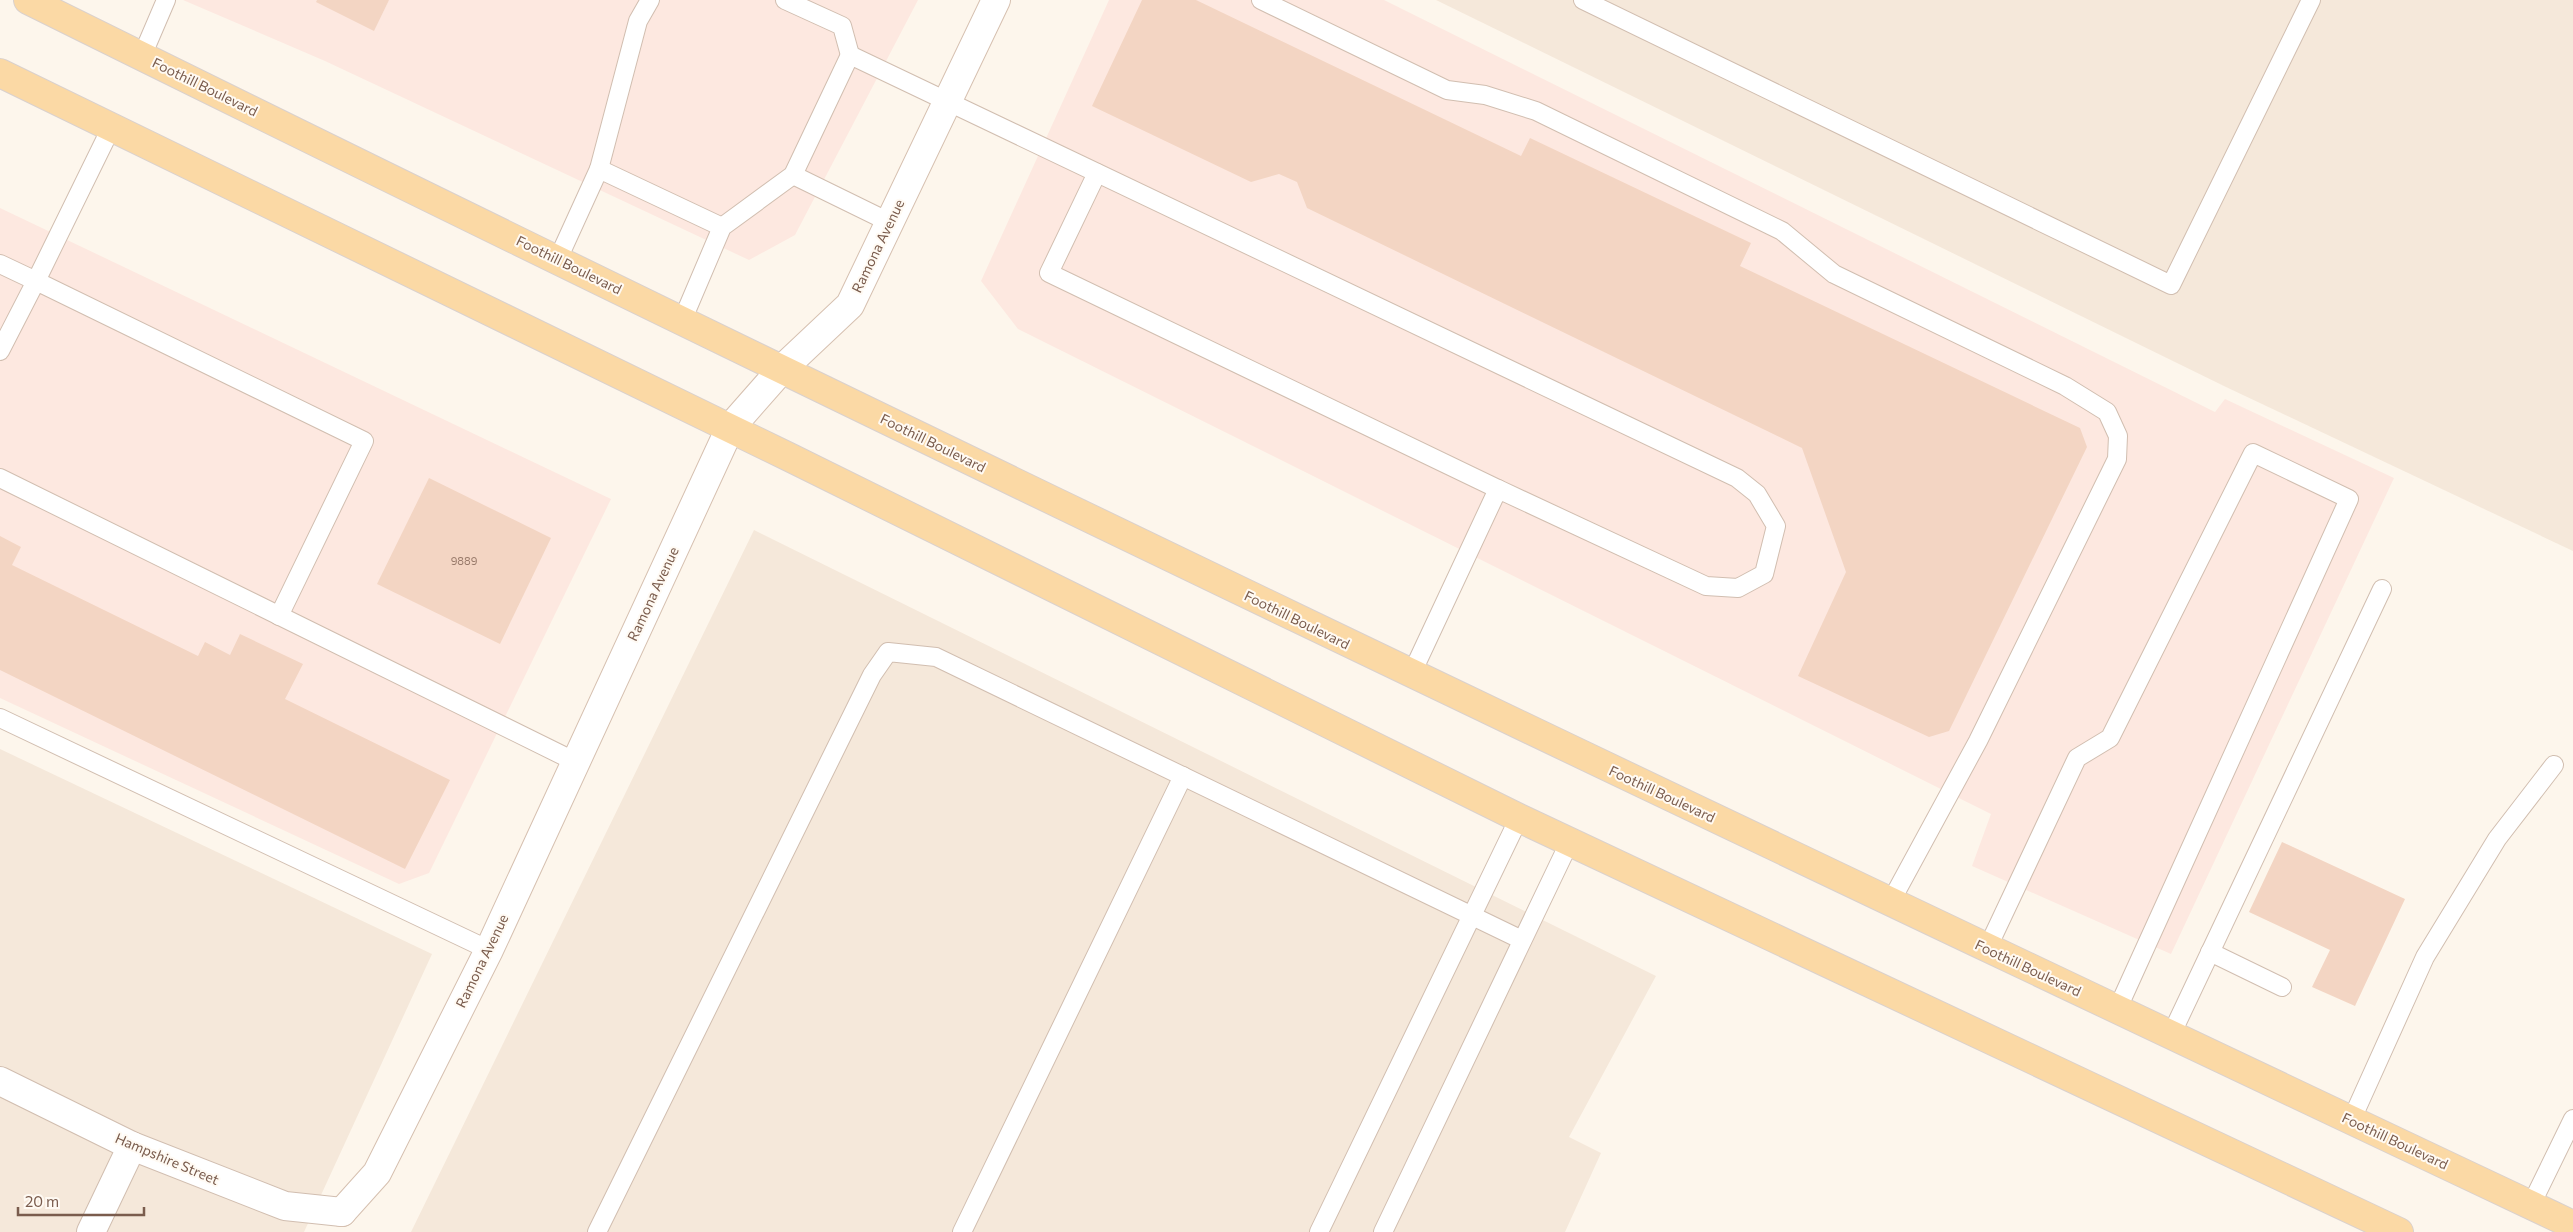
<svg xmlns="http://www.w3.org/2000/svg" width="2573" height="1232" viewBox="0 0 2573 1232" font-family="Commissioner,sans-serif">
<rect width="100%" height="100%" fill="#fdf6ec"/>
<!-- residential -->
<g fill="#f5e8da">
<path d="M 1436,0 L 2573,0 L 2573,551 L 2226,387 Z"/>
<path d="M 754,530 L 1656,976 L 1569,1137 L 1601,1153 L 1565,1232 L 411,1232 Z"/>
<path d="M 0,749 L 432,954 L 304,1232 L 0,1232 Z"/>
</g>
<!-- commercial -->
<g fill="#fde8e0">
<path d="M 183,0 L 918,0 L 795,235 L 749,260 L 325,61 Z"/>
<path d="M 1109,0 L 1384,0 L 2215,412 L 2225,399 L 2394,478 L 2171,954 L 1972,866 L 1991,814 L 1018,329 L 981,281 Z"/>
<path d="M 0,208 L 611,499 L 429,873 L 399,884 L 0,698 Z"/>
</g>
<!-- building -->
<g fill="#f3d5c3">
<path d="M 317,0 L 389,0 L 374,31 L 316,2 Z"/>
<path d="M 1142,0 L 1196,0 L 1521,156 L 1530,138 L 1751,243 L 1740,266 L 2080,428 L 2087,447 L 1949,731 L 1929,737 L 1798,676 L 1846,572 L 1802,448 L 1307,208 L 1297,182 L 1279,174 L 1251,182 L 1092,106 Z"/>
<path d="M 429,478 L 551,538 L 500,644 L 377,584 Z"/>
<path d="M 0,536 L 21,547 L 12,565 L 198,656 L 205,642 L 230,655 L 240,634 L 303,664 L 285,699 L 450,780 L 405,869 L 0,670 Z"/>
<path d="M 2282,842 L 2405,899 L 2355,1006 L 2312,987 L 2330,950 L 2249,912 Z"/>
</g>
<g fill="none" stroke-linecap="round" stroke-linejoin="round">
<!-- lane casing -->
<g stroke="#d1beb0" stroke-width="20">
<g id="lane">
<path d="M 785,0 L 842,26 L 850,55"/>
<path d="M 1261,0 L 1447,90 L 1485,95 L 1536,111 L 1782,231 L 1834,274 L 2065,386 L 2107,412 L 2118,436 L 2117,459 L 1978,741 L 1890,903"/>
<path d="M 1583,0 L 2171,285 L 2311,0"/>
<path d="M 142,56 L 166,0"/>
<path d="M 599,169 L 638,21 L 650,0"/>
<path d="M 1097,173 L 1049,273 L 1498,489"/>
<path d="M 793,175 L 889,222"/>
<path d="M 558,259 L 599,169 L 722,227"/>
<path d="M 0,264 L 36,281 L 112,126"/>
<path d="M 682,321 L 722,227 L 793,175 L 850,55 L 1737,478 L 1757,494 L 1776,526 L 1764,574 L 1738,588 L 1706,586 L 1498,489 L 1411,675"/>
<path d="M 0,351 L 36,281 L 364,441 L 279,616"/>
<path d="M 0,478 L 576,762"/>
<path d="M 0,718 L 489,950"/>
<path d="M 1987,949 L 2077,758 L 2110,738 L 2253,453 L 2349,499 L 2117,1010"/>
<path d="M 2210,952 L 2282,987"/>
<path d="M 2171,1035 L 2382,589"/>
<path d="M 2351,1121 L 2425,957 L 2497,839 L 2554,765"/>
<path d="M 2531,1205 L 2573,1119"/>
<path d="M 597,1232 L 872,675 L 888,652 L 936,657 L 1522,940"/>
<path d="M 962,1232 L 1183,776"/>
<path d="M 1319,1232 L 1519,818"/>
<path d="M 1383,1232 L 1570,841"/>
</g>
</g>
<!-- street casing -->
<g stroke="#d1beb0" stroke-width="30">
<g id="street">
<path d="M 0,1081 L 132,1146 L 285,1206 L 342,1212"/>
<path d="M 91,1232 L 132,1146"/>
</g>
</g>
<!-- secondary casing -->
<g stroke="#d6c0b0" stroke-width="30">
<path id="secondary" d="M 342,1212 L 377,1173 L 489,950 L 730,428 L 781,370 L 850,305 L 996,0"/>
</g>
<!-- primary casing -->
<g stroke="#dad1cd" stroke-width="30">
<g id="primary">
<path d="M 28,0 C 872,418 1722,823 2573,1225"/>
<path d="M 0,73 L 789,457 L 1519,818 L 2399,1232"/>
</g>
</g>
<!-- lane -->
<use href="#lane" stroke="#fff" stroke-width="18"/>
<!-- street -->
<use href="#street" stroke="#fff" stroke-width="28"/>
<!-- secondary -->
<use href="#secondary" stroke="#fff" stroke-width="28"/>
<!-- primary -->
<use href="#primary" stroke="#fbd9a5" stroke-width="28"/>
</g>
<g text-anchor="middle" stroke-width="4" stroke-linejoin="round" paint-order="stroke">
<!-- number labels -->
<g font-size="11" fill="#987a6a">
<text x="464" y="565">9889</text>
</g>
<!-- street labels -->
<g font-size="14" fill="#7a5c4d" stroke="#fffaf3">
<text transform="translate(205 87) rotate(26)" y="5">Foothill Boulevard</text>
<text transform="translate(878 246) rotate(-64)" y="5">Ramona Avenue</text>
<text transform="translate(569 265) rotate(26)" y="5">Foothill Boulevard</text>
<text transform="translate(933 443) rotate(26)" y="5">Foothill Boulevard</text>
<text transform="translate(653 594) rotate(-65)" y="5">Ramona Avenue</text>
<text transform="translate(1297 620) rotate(26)" y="5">Foothill Boulevard</text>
<text transform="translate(1662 794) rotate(25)" y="5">Foothill Boulevard</text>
<text transform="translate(482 961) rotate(-64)" y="5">Ramona Avenue</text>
<text transform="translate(2028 968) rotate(25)" y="5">Foothill Boulevard</text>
<text transform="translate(2395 1141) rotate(25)" y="5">Foothill Boulevard</text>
<text transform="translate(167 1159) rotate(23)" y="5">Hampshire Street</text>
</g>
</g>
<!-- scale -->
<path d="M18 1207v8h126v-8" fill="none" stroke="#7a5c4d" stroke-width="2.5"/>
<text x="25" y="1207" font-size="15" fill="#7a5c4d" stroke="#fffaf3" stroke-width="4" paint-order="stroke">20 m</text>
</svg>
